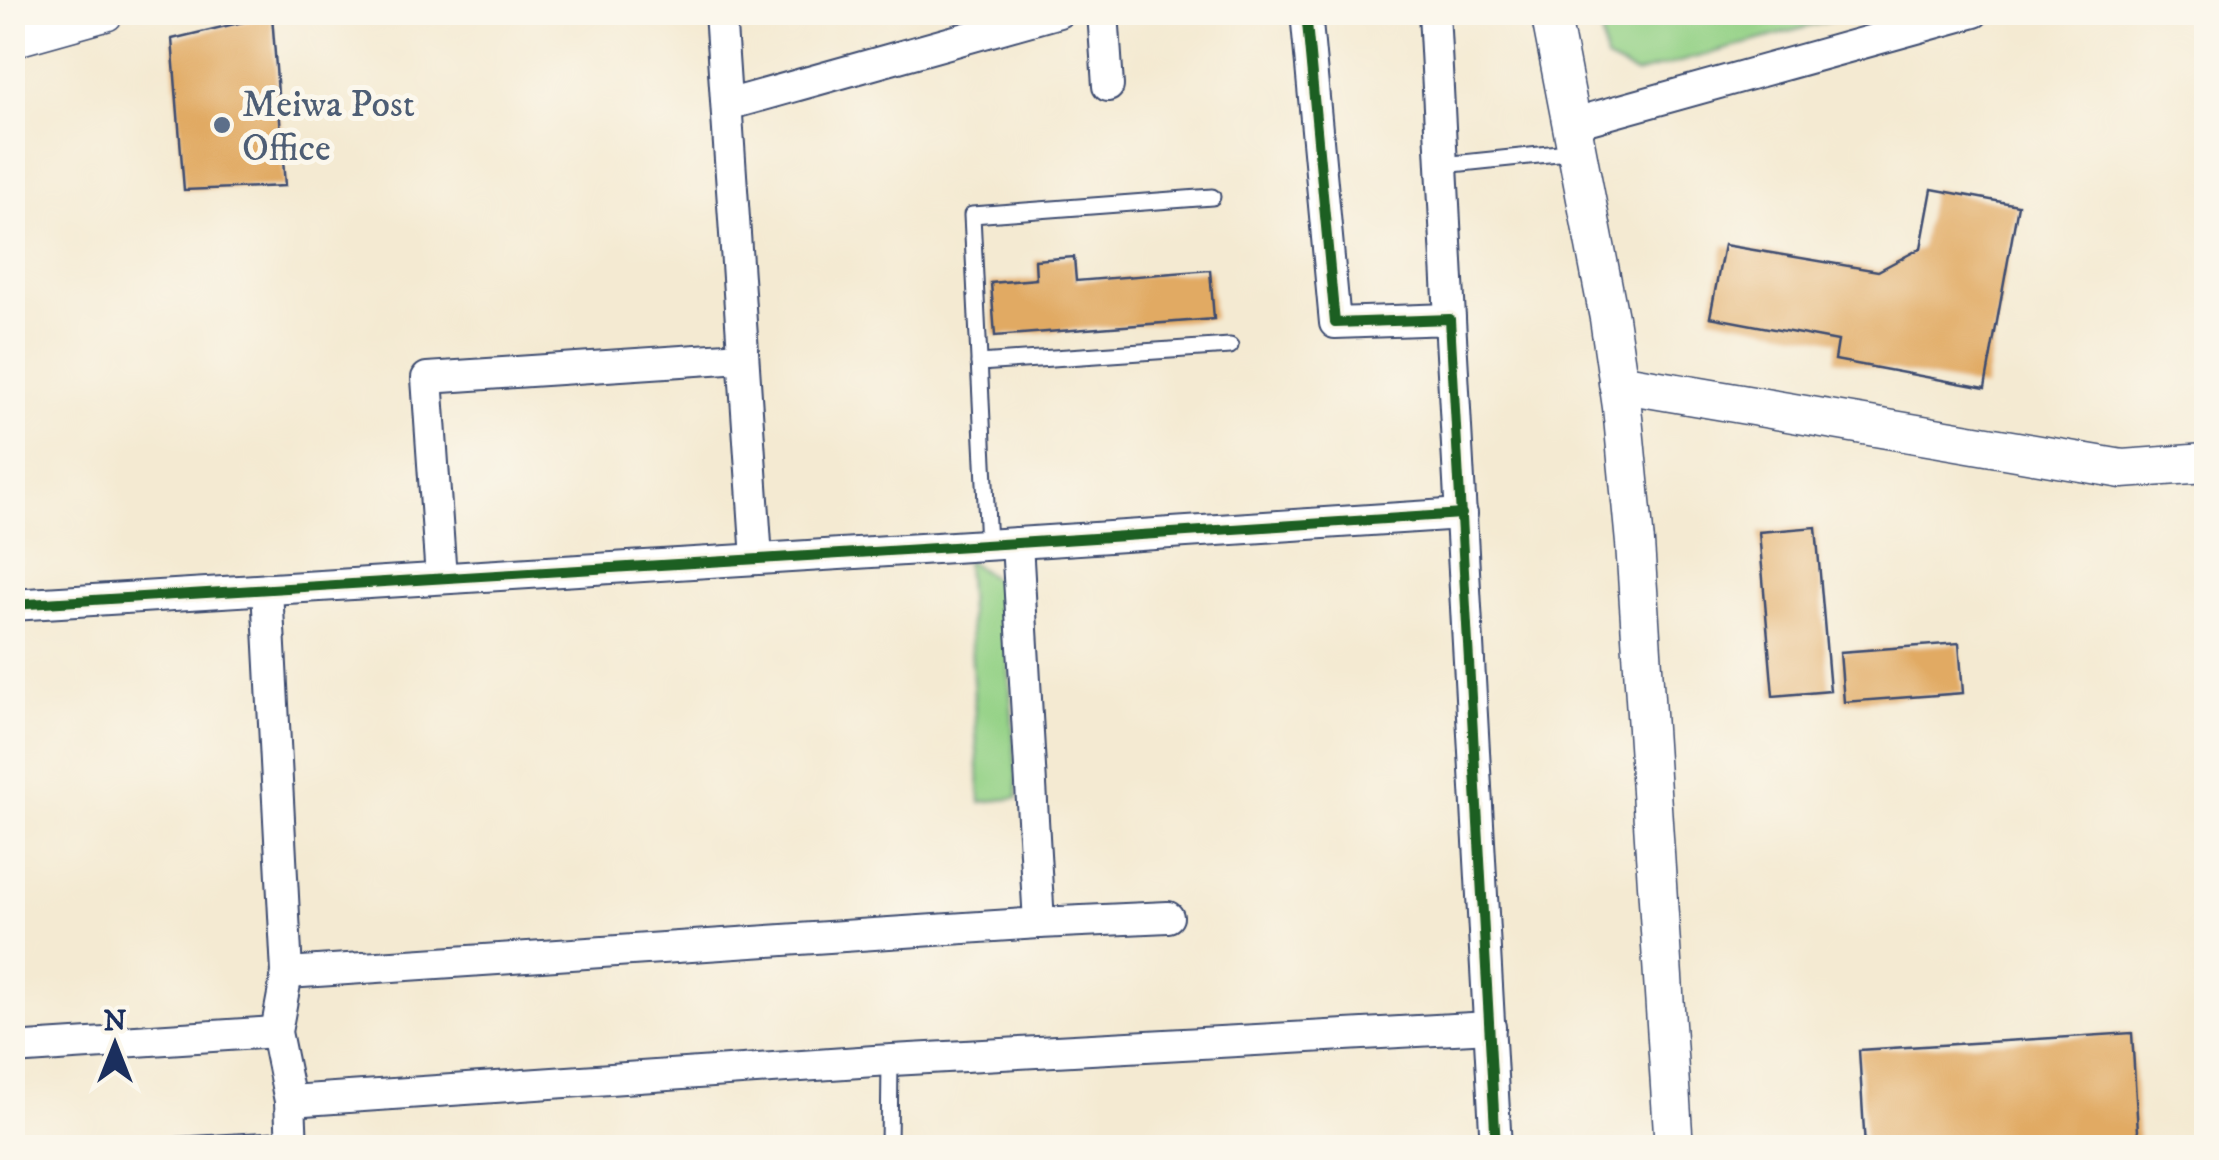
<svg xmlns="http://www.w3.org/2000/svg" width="2219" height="1160" viewBox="0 0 2219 1160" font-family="'IM FELL DW Pica',serif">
<rect width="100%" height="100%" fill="#fbf7ec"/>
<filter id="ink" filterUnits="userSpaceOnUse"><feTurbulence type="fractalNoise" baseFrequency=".01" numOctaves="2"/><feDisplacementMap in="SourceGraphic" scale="20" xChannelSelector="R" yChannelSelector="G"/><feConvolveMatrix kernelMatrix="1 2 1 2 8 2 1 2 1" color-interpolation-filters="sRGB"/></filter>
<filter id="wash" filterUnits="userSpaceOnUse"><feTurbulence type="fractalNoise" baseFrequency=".0048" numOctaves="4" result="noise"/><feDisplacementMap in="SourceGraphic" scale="40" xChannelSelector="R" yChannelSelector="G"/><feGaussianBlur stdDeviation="2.25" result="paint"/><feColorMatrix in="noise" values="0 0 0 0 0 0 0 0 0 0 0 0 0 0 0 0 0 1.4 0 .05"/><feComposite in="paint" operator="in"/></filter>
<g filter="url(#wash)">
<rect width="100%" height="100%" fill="#f4ead2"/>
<!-- green -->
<g fill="#95d287" stroke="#588072" stroke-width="2.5">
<path d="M 1598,13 L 1598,12 L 1858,13 L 1636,74 L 1606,60 Z"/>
<path d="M 966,559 L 1003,586 L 1018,798 L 980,802 Z"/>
</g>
<g id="blocks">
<!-- building -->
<g fill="#e1aa64">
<path d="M 272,15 L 285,186 L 184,190 L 172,39 Z"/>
<path d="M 1932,189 L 2018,205 L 1985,388 L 1835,360 L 1838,341 L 1710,317 L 1724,245 L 1878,271 L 1921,248 Z"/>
<path d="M 1074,257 L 1076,281 L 1210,270 L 1214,319 L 995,336 L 991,283 L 1036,279 L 1035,260 Z"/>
<path d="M 1816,527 L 1830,691 L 1773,696 L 1759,532 Z"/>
<path d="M 1959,643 L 1963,693 L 1844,702 L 1840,652 Z"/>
<path d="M 2132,1033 L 2139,1148 L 1865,1148 L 1859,1050 Z"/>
</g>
</g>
</g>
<g filter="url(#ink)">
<use href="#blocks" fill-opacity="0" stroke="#3c4b6f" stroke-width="2.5"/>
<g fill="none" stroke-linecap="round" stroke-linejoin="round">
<!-- service casing -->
<g stroke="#3c4b6f" stroke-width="19">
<g id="service">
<path d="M 1443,165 L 1577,151"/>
<path d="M 979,363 L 1230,346"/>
<path d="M 988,545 L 972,215 L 1212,197"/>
<path d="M 131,1148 L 291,1139"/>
<path d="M 889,1148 L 890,1061"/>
</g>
</g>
<!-- minor casing -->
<g stroke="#3c4b6f" stroke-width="34">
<g id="minor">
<path d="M 720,12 L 757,559"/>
<path d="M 1103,12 L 1108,86"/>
<path d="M 1306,12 L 1335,323 L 1450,319 L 1496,1148"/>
<path d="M 1434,12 L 1450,319"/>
<path d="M 727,105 L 1059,12"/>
<path d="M 1571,124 L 1974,12"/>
<path d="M 441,578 L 427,378 L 742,357"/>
<path d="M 267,589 L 287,973 L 276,1032 L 290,1101 L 292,1148"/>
<path d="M 12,605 L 1017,543 L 1462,514"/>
<path d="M 1039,923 L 1168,917"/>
<path d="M 287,973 L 1039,923 L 1017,543"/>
<path d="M 12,1049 L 276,1032"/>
<path d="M 290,1101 L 874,1061 L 1490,1027"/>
</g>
</g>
<!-- tertiary casing -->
<g stroke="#3c4b6f" stroke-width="41">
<g id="tertiary">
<path d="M 1550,12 L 1609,318 L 1622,407 L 1635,543 L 1674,1148"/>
<path d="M 12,38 L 105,12"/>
<path d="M 1618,383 L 2122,469 L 2206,463"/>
</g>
</g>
<!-- service -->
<use href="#service" stroke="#fff" stroke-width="15"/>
<!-- minor -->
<use href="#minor" stroke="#fff" stroke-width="30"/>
<!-- tertiary -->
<use href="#tertiary" stroke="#fff" stroke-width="38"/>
<!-- cycleway casing -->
<g stroke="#fbf7ec" stroke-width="16">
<g id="cycleway">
<path d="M 1306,12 L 1335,323 L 1450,319 L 1496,1148"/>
<path d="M 12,605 L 1017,543 L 1462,514"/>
</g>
</g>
<!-- cycleway -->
<use href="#cycleway" stroke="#1b5e20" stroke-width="10"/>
</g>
</g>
<!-- markers -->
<circle fill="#5c6f8a" stroke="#fbf7ec" stroke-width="4" cx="222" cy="125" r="10"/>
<g text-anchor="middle" stroke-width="10" stroke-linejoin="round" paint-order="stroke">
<!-- service labels -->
<g font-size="38" fill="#4e5e75" stroke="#fbf7ec" text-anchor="start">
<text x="242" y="116">Meiwa Post<tspan x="242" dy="44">Office</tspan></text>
</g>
</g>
<!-- margin -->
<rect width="2219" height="1160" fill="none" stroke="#fbf7ec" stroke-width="50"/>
<!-- north arrow -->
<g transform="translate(115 1045)" stroke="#fbf7ec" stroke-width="8" paint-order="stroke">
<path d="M0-8L18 38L0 25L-18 38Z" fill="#1b2f5e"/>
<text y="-15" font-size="28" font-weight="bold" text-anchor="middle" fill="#1b2f5e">N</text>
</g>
</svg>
